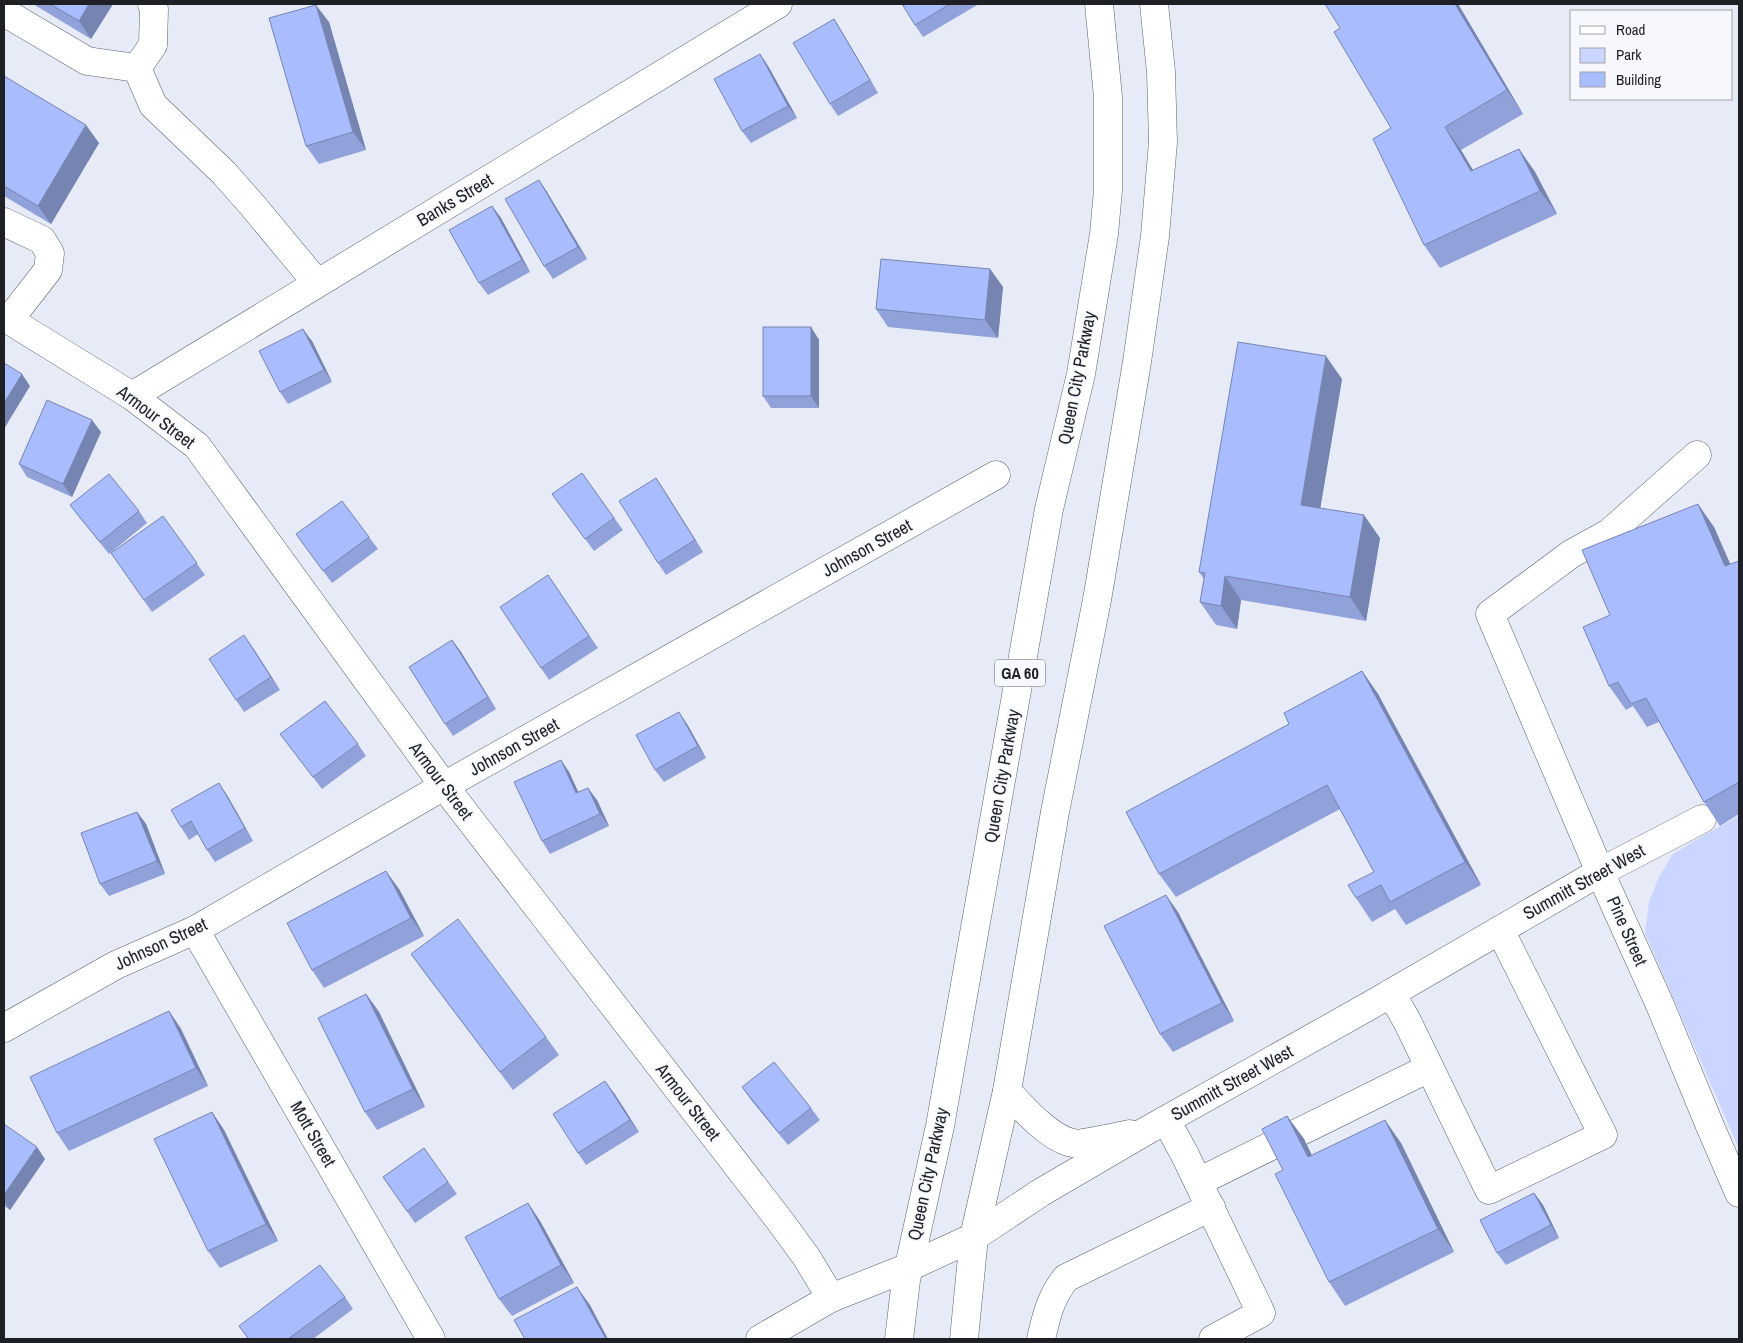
<svg xmlns="http://www.w3.org/2000/svg" width="1743" height="1343" viewBox="0 0 1743 1343" font-family="'Archivo Narrow',sans-serif">
<rect width="100%" height="100%" fill="#e7ebf7"/>
<!-- green -->
<path fill="#cad6ff" d="M 1739,816 L 1739,1149 L 1645,933 L 1649,902 L 1659,877 L 1672,855 L 1694,841 Z"/>
<g fill="none" stroke-linecap="round" stroke-linejoin="round">
<!-- minor casing -->
<g stroke="#5e616c" stroke-width="29">
<g id="minor">
<path d="M 4,12 L 87,61 L 137,68"/>
<path d="M 137,68 L 153,105 L 224,173 L 253,206 L 317,283"/>
<path d="M 137,68 L 153,45 L 154,9 L 152,4"/>
<path d="M 4,222 L 42,240 L 50,253 L 48,270 L 9,320"/>
<path d="M 4,317 L 132,396 L 197,446 L 444,786 L 780,1221 L 807,1258 L 831,1298"/>
<path d="M 132,396 L 778,4"/>
<path d="M 1697,455 L 1609,533 L 1571,554 L 1490,614 L 1600,872 L 1660,1005 L 1710,1126 L 1739,1193"/>
<path d="M 195,930 L 431,1339"/>
<path d="M 1391,993 L 1407,1021 L 1489,1190 L 1603,1135 L 1500,930"/>
<path d="M 4,1028 L 116,965 L 195,930 L 444,786 L 996,475"/>
<path d="M 1007,1091 C 1023,1108 1050,1139 1073,1143 C 1081,1145 1119,1136 1130,1134"/>
<path d="M 1166,1120 L 1185,1155 L 1261,1313 L 1213,1339"/>
<path d="M 1198,1182 L 1429,1068"/>
<path d="M 760,1339 L 831,1298 L 909,1267 L 974,1237 L 1040,1193 L 1146,1131 L 1369,1006 L 1600,872 L 1702,819"/>
<path d="M 1041,1339 C 1046,1317 1051,1296 1066,1278 L 1211,1207"/>
</g>
</g>
<!-- major casing -->
<g stroke="#5e616c" stroke-width="29">
<g id="major">
<path d="M 899,1339 L 906,1280 L 940,1126 L 1049,509 L 1081,374 L 1104,234 L 1108,190 L 1108,97 L 1099,4"/>
<path d="M 964,1339 L 974,1237 L 1007,1091 L 1055,812 L 1097,600 L 1137,362 L 1155,236 L 1163,142 L 1161,72 L 1154,4"/>
</g>
</g>
<!-- minor -->
<use href="#minor" stroke="#fff" stroke-width="28"/>
<!-- major -->
<use href="#major" stroke="#fff" stroke-width="28"/>
</g>
<!-- wall -->
<g fill="#91a2da">
<path d="M 33,4 L 113,4 L 91,39 Z"/>
<path d="M 902,4 L 979,4 L 923,37 L 915,25 Z"/>
<path d="M 1458,4 L 1523,114 L 1461,150 L 1473,170 L 1519,149 L 1535,172 L 1557,214 L 1440,268 L 1424,245 L 1391,128 L 1340,28 Z"/>
<path d="M 834,19 L 842,32 L 878,93 L 838,116 L 830,104 Z"/>
<path d="M 329,22 L 366,150 L 319,164 L 306,146 Z"/>
<path d="M 760,54 L 768,66 L 797,118 L 751,143 L 742,131 Z"/>
<path d="M 4,76 L 99,143 L 51,224 L 4,196 Z"/>
<path d="M 539,180 L 547,192 L 587,259 L 553,279 L 544,266 Z"/>
<path d="M 492,206 L 501,218 L 530,272 L 488,295 L 479,283 Z"/>
<path d="M 990,269 L 1003,287 L 998,338 L 888,327 L 876,309 Z"/>
<path d="M 811,327 L 819,340 L 819,408 L 771,408 L 763,396 Z"/>
<path d="M 312,341 L 332,382 L 288,404 L 280,392 Z"/>
<path d="M 1342,379 L 1320,508 L 1380,538 L 1366,621 L 1241,600 L 1237,629 L 1216,625 L 1200,602 L 1204,579 L 1199,572 Z"/>
<path d="M 101,432 L 72,497 L 27,477 L 19,464 Z"/>
<path d="M 582,473 L 623,530 L 594,551 L 552,494 Z"/>
<path d="M 664,490 L 703,552 L 666,575 L 658,563 Z"/>
<path d="M 342,501 L 378,549 L 332,583 L 296,534 Z"/>
<path d="M 70,505 L 139,511 L 147,523 L 109,554 L 79,517 Z"/>
<path d="M 163,516 L 205,575 L 152,612 L 111,553 Z"/>
<path d="M 1714,527 L 1730,564 L 1739,561 L 1739,814 L 1720,826 L 1704,802 L 1659,722 L 1647,727 L 1633,706 L 1626,710 L 1609,686 L 1610,615 Z"/>
<path d="M 548,575 L 598,648 L 549,680 L 541,668 Z"/>
<path d="M 452,640 L 461,652 L 496,709 L 453,736 L 445,724 Z"/>
<path d="M 253,648 L 280,690 L 244,712 L 236,700 Z"/>
<path d="M 1362,671 L 1378,694 L 1481,885 L 1406,925 L 1395,909 L 1372,922 L 1356,898 L 1374,872 L 1340,809 L 1176,897 L 1159,874 L 1289,724 Z"/>
<path d="M 687,724 L 706,758 L 664,782 L 655,770 Z"/>
<path d="M 280,734 L 358,744 L 366,756 L 322,789 Z"/>
<path d="M 561,760 L 569,772 L 578,792 L 597,800 L 609,826 L 550,854 L 542,841 Z"/>
<path d="M 227,795 L 253,841 L 215,862 L 207,850 L 198,834 L 189,840 L 181,827 Z"/>
<path d="M 137,812 L 146,824 L 165,874 L 109,896 L 100,884 Z"/>
<path d="M 399,889 L 424,936 L 324,988 L 312,970 Z"/>
<path d="M 1178,912 L 1234,1021 L 1173,1052 L 1160,1034 Z"/>
<path d="M 411,954 L 546,1037 L 559,1055 L 513,1090 L 424,972 Z"/>
<path d="M 366,994 L 379,1012 L 425,1107 L 377,1130 L 365,1112 Z"/>
<path d="M 169,1011 L 181,1029 L 208,1086 L 69,1151 L 57,1133 Z"/>
<path d="M 742,1087 L 811,1108 L 820,1120 L 788,1145 L 751,1100 Z"/>
<path d="M 614,1093 L 639,1132 L 586,1165 L 578,1153 Z"/>
<path d="M 212,1112 L 224,1130 L 278,1241 L 220,1268 L 208,1251 Z"/>
<path d="M 1287,1116 L 1304,1139 L 1312,1156 L 1401,1143 L 1454,1252 L 1345,1306 L 1329,1282 L 1283,1170 Z"/>
<path d="M 4,1124 L 45,1159 L 10,1210 L 4,1206 Z"/>
<path d="M 424,1148 L 457,1194 L 415,1223 L 383,1177 Z"/>
<path d="M 1534,1193 L 1543,1205 L 1559,1238 L 1506,1265 L 1497,1253 Z"/>
<path d="M 528,1203 L 540,1221 L 574,1283 L 512,1316 L 499,1299 Z"/>
<path d="M 345,1297 L 353,1309 L 313,1339 L 248,1339 L 239,1326 Z"/>
</g>
<!-- shaded-wall -->
<g fill="#7684b1">
<path d="M 89,4 L 113,4 L 91,39 L 79,21 Z"/>
<path d="M 1455,4 L 1458,4 L 1523,114 L 1507,90 Z"/>
<path d="M 316,5 L 329,22 L 366,150 L 353,132 Z"/>
<path d="M 834,19 L 842,32 L 878,93 L 870,80 Z"/>
<path d="M 760,54 L 768,66 L 797,118 L 788,106 Z"/>
<path d="M 86,125 L 99,143 L 51,224 L 38,206 Z"/>
<path d="M 1445,127 L 1461,150 L 1487,194 L 1471,171 Z"/>
<path d="M 1519,149 L 1535,172 L 1557,214 L 1540,191 Z"/>
<path d="M 539,180 L 547,192 L 587,259 L 578,247 Z"/>
<path d="M 492,206 L 501,218 L 530,272 L 522,260 Z"/>
<path d="M 990,269 L 1003,287 L 998,338 L 985,320 Z"/>
<path d="M 811,327 L 819,340 L 819,408 L 811,396 Z"/>
<path d="M 303,329 L 312,341 L 332,382 L 324,370 Z"/>
<path d="M 1326,356 L 1342,379 L 1317,528 L 1301,505 Z"/>
<path d="M 22,374 L 30,386 L 4,429 L 4,403 Z"/>
<path d="M 92,420 L 101,432 L 72,497 L 63,484 Z"/>
<path d="M 656,478 L 664,490 L 703,552 L 695,540 Z"/>
<path d="M 1698,504 L 1714,527 L 1739,584 L 1725,566 Z"/>
<path d="M 1364,515 L 1380,538 L 1366,621 L 1350,597 Z"/>
<path d="M 1225,576 L 1241,600 L 1237,629 L 1221,606 Z"/>
<path d="M 244,635 L 253,648 L 280,690 L 271,677 Z"/>
<path d="M 452,640 L 461,652 L 496,709 L 488,697 Z"/>
<path d="M 1362,671 L 1378,694 L 1481,885 L 1465,862 Z"/>
<path d="M 679,712 L 687,724 L 706,758 L 698,746 Z"/>
<path d="M 561,760 L 569,772 L 585,806 L 576,793 Z"/>
<path d="M 219,783 L 227,795 L 253,841 L 245,828 Z"/>
<path d="M 588,788 L 597,800 L 609,826 L 600,814 Z"/>
<path d="M 137,812 L 146,824 L 165,874 L 157,861 Z"/>
<path d="M 386,871 L 399,889 L 424,936 L 411,918 Z"/>
<path d="M 1166,895 L 1178,912 L 1234,1021 L 1222,1003 Z"/>
<path d="M 366,994 L 379,1012 L 425,1107 L 413,1089 Z"/>
<path d="M 169,1011 L 181,1029 L 208,1086 L 196,1068 Z"/>
<path d="M 605,1081 L 614,1093 L 639,1132 L 630,1120 Z"/>
<path d="M 212,1112 L 224,1130 L 278,1241 L 266,1224 Z"/>
<path d="M 1287,1116 L 1304,1139 L 1324,1180 L 1308,1157 Z"/>
<path d="M 1385,1120 L 1401,1143 L 1454,1252 L 1438,1229 Z"/>
<path d="M 37,1147 L 45,1159 L 10,1210 L 4,1201 L 4,1195 Z"/>
<path d="M 1534,1193 L 1543,1205 L 1559,1238 L 1551,1225 Z"/>
<path d="M 528,1203 L 540,1221 L 574,1283 L 561,1265 Z"/>
<path d="M 577,1287 L 590,1305 L 608,1339 L 606,1339 Z"/>
</g>
<!-- building -->
<g fill="#a9bcfd" stroke="#7684b1">
<path d="M 50,4 L 89,4 L 79,21 Z"/>
<path d="M 902,4 L 950,4 L 915,25 Z"/>
<path d="M 1325,4 L 1455,4 L 1507,90 L 1445,127 L 1471,171 L 1519,149 L 1540,191 L 1424,245 L 1373,139 L 1391,128 L 1334,32 L 1340,28 Z"/>
<path d="M 316,5 L 353,132 L 306,146 L 269,18 Z"/>
<path d="M 834,19 L 870,80 L 830,104 L 793,43 Z"/>
<path d="M 760,54 L 788,106 L 742,131 L 714,79 Z"/>
<path d="M 4,76 L 86,125 L 38,206 L 4,186 Z"/>
<path d="M 539,180 L 578,247 L 544,266 L 505,199 Z"/>
<path d="M 492,206 L 522,260 L 479,283 L 449,230 Z"/>
<path d="M 881,259 L 990,269 L 985,320 L 876,309 Z"/>
<rect x="763" y="327" width="48" height="69"/>
<path d="M 303,329 L 324,370 L 280,392 L 259,351 Z"/>
<path d="M 1238,342 L 1326,356 L 1301,505 L 1364,515 L 1350,597 L 1225,576 L 1221,606 L 1200,602 L 1205,573 L 1199,572 Z"/>
<path d="M 4,363 L 22,374 L 4,403 Z"/>
<path d="M 47,400 L 92,420 L 63,484 L 19,464 Z"/>
<path d="M 582,473 L 614,518 L 585,539 L 552,494 Z"/>
<path d="M 109,474 L 139,511 L 100,542 L 70,505 Z"/>
<path d="M 656,478 L 695,540 L 658,563 L 619,501 Z"/>
<path d="M 342,501 L 369,537 L 323,571 L 296,534 Z"/>
<path d="M 1698,504 L 1725,566 L 1739,561 L 1739,782 L 1704,802 L 1646,698 L 1631,704 L 1618,682 L 1609,686 L 1583,627 L 1610,615 L 1582,550 Z"/>
<path d="M 163,516 L 197,563 L 144,600 L 111,553 Z"/>
<path d="M 548,575 L 589,636 L 541,668 L 500,607 Z"/>
<path d="M 244,635 L 271,677 L 236,700 L 209,659 Z"/>
<path d="M 452,640 L 488,697 L 445,724 L 409,667 Z"/>
<path d="M 1362,671 L 1465,862 L 1390,902 L 1381,885 L 1356,898 L 1348,885 L 1374,872 L 1327,785 L 1159,874 L 1126,812 L 1289,724 L 1284,713 Z"/>
<path d="M 325,701 L 358,744 L 313,777 L 280,734 Z"/>
<path d="M 679,712 L 698,746 L 655,770 L 636,735 Z"/>
<path d="M 561,760 L 576,793 L 588,788 L 600,814 L 542,841 L 514,782 Z"/>
<path d="M 219,783 L 245,828 L 207,850 L 191,821 L 181,827 L 171,810 Z"/>
<path d="M 137,812 L 157,861 L 100,884 L 81,833 Z"/>
<path d="M 386,871 L 411,918 L 312,970 L 287,923 Z"/>
<path d="M 1166,895 L 1222,1003 L 1160,1034 L 1104,926 Z"/>
<path d="M 458,919 L 546,1037 L 500,1072 L 411,954 Z"/>
<path d="M 366,994 L 413,1089 L 365,1112 L 318,1018 Z"/>
<path d="M 169,1011 L 196,1068 L 57,1133 L 30,1077 Z"/>
<path d="M 774,1062 L 811,1108 L 779,1133 L 742,1087 Z"/>
<path d="M 605,1081 L 630,1120 L 578,1153 L 553,1114 Z"/>
<path d="M 212,1112 L 266,1224 L 208,1251 L 154,1139 Z"/>
<path d="M 1287,1116 L 1308,1157 L 1385,1120 L 1438,1229 L 1329,1282 L 1275,1174 L 1283,1170 L 1262,1129 Z"/>
<path d="M 4,1124 L 37,1147 L 4,1195 Z"/>
<path d="M 424,1148 L 448,1182 L 407,1211 L 383,1177 Z"/>
<path d="M 1534,1193 L 1551,1225 L 1497,1253 L 1480,1220 Z"/>
<path d="M 528,1203 L 561,1265 L 499,1299 L 465,1237 Z"/>
<path d="M 320,1265 L 345,1297 L 288,1339 L 249,1339 L 239,1326 Z"/>
<path d="M 577,1287 L 606,1339 L 525,1339 L 514,1320 Z"/>
</g>
<g text-anchor="middle" stroke-width="4" stroke-linejoin="round" paint-order="stroke">
<!-- shield labels -->
<rect fill="#f7f8fd" stroke="#606166" stroke-width="1" x="995" y="659.5" width="50" height="27" rx="4"/>
<g font-size="16" font-weight="bold" fill="#1f2025">
<text x="1020" y="679">GA 60</text>
</g>
<!-- street labels -->
<g font-size="18" fill="#1f2025" stroke="#f7f8fd">
<text transform="translate(455 200) rotate(-31)" y="6">Banks Street</text>
<text transform="translate(1077 378) rotate(-79)" y="6">Queen City Parkway</text>
<text transform="translate(156 417) rotate(37)" y="6">Armour Street</text>
<text transform="translate(867 548) rotate(-29)" y="6">Johnson Street</text>
<text transform="translate(514 747) rotate(-29)" y="6">Johnson Street</text>
<text transform="translate(1002 776) rotate(-80)" y="6">Queen City Parkway</text>
<text transform="translate(441 781) rotate(53)" y="6">Armour Street</text>
<text transform="translate(1584 882) rotate(-29)" y="6">Summitt Street West</text>
<text transform="translate(1627 931) rotate(66)" y="6">Pine Street</text>
<text transform="translate(161 944) rotate(-25)" y="6">Johnson Street</text>
<text transform="translate(1232 1083) rotate(-29)" y="6">Summitt Street West</text>
<text transform="translate(688 1102) rotate(52)" y="6">Armour Street</text>
<text transform="translate(313 1134) rotate(60)" y="6">Mott Street</text>
<text transform="translate(928 1174) rotate(-78)" y="6">Queen City Parkway</text>
</g>
</g>
<!-- border -->
<rect width="1743" height="1343" fill="none" stroke="#1f2025" stroke-width="10"/>
<!-- legend -->
<rect x="1570" y="10" width="162" height="90" fill="#f7f8fd" stroke="#a1a2a7"/>
<rect x="1580" y="26" width="25" height="8" fill="#ffffff" stroke="#a1a2a7"/>
<text x="1616" y="35" font-size="15" fill="#1f2025">Road</text>
<rect x="1580" y="48" width="25" height="15" fill="#cad6ff" stroke="#a1a2a7"/>
<text x="1616" y="60" font-size="15" fill="#1f2025">Park</text>
<rect x="1580" y="72" width="25" height="15" fill="#a9bcfd" stroke="#a1a2a7"/>
<text x="1616" y="85" font-size="15" fill="#1f2025">Building</text>
</svg>
